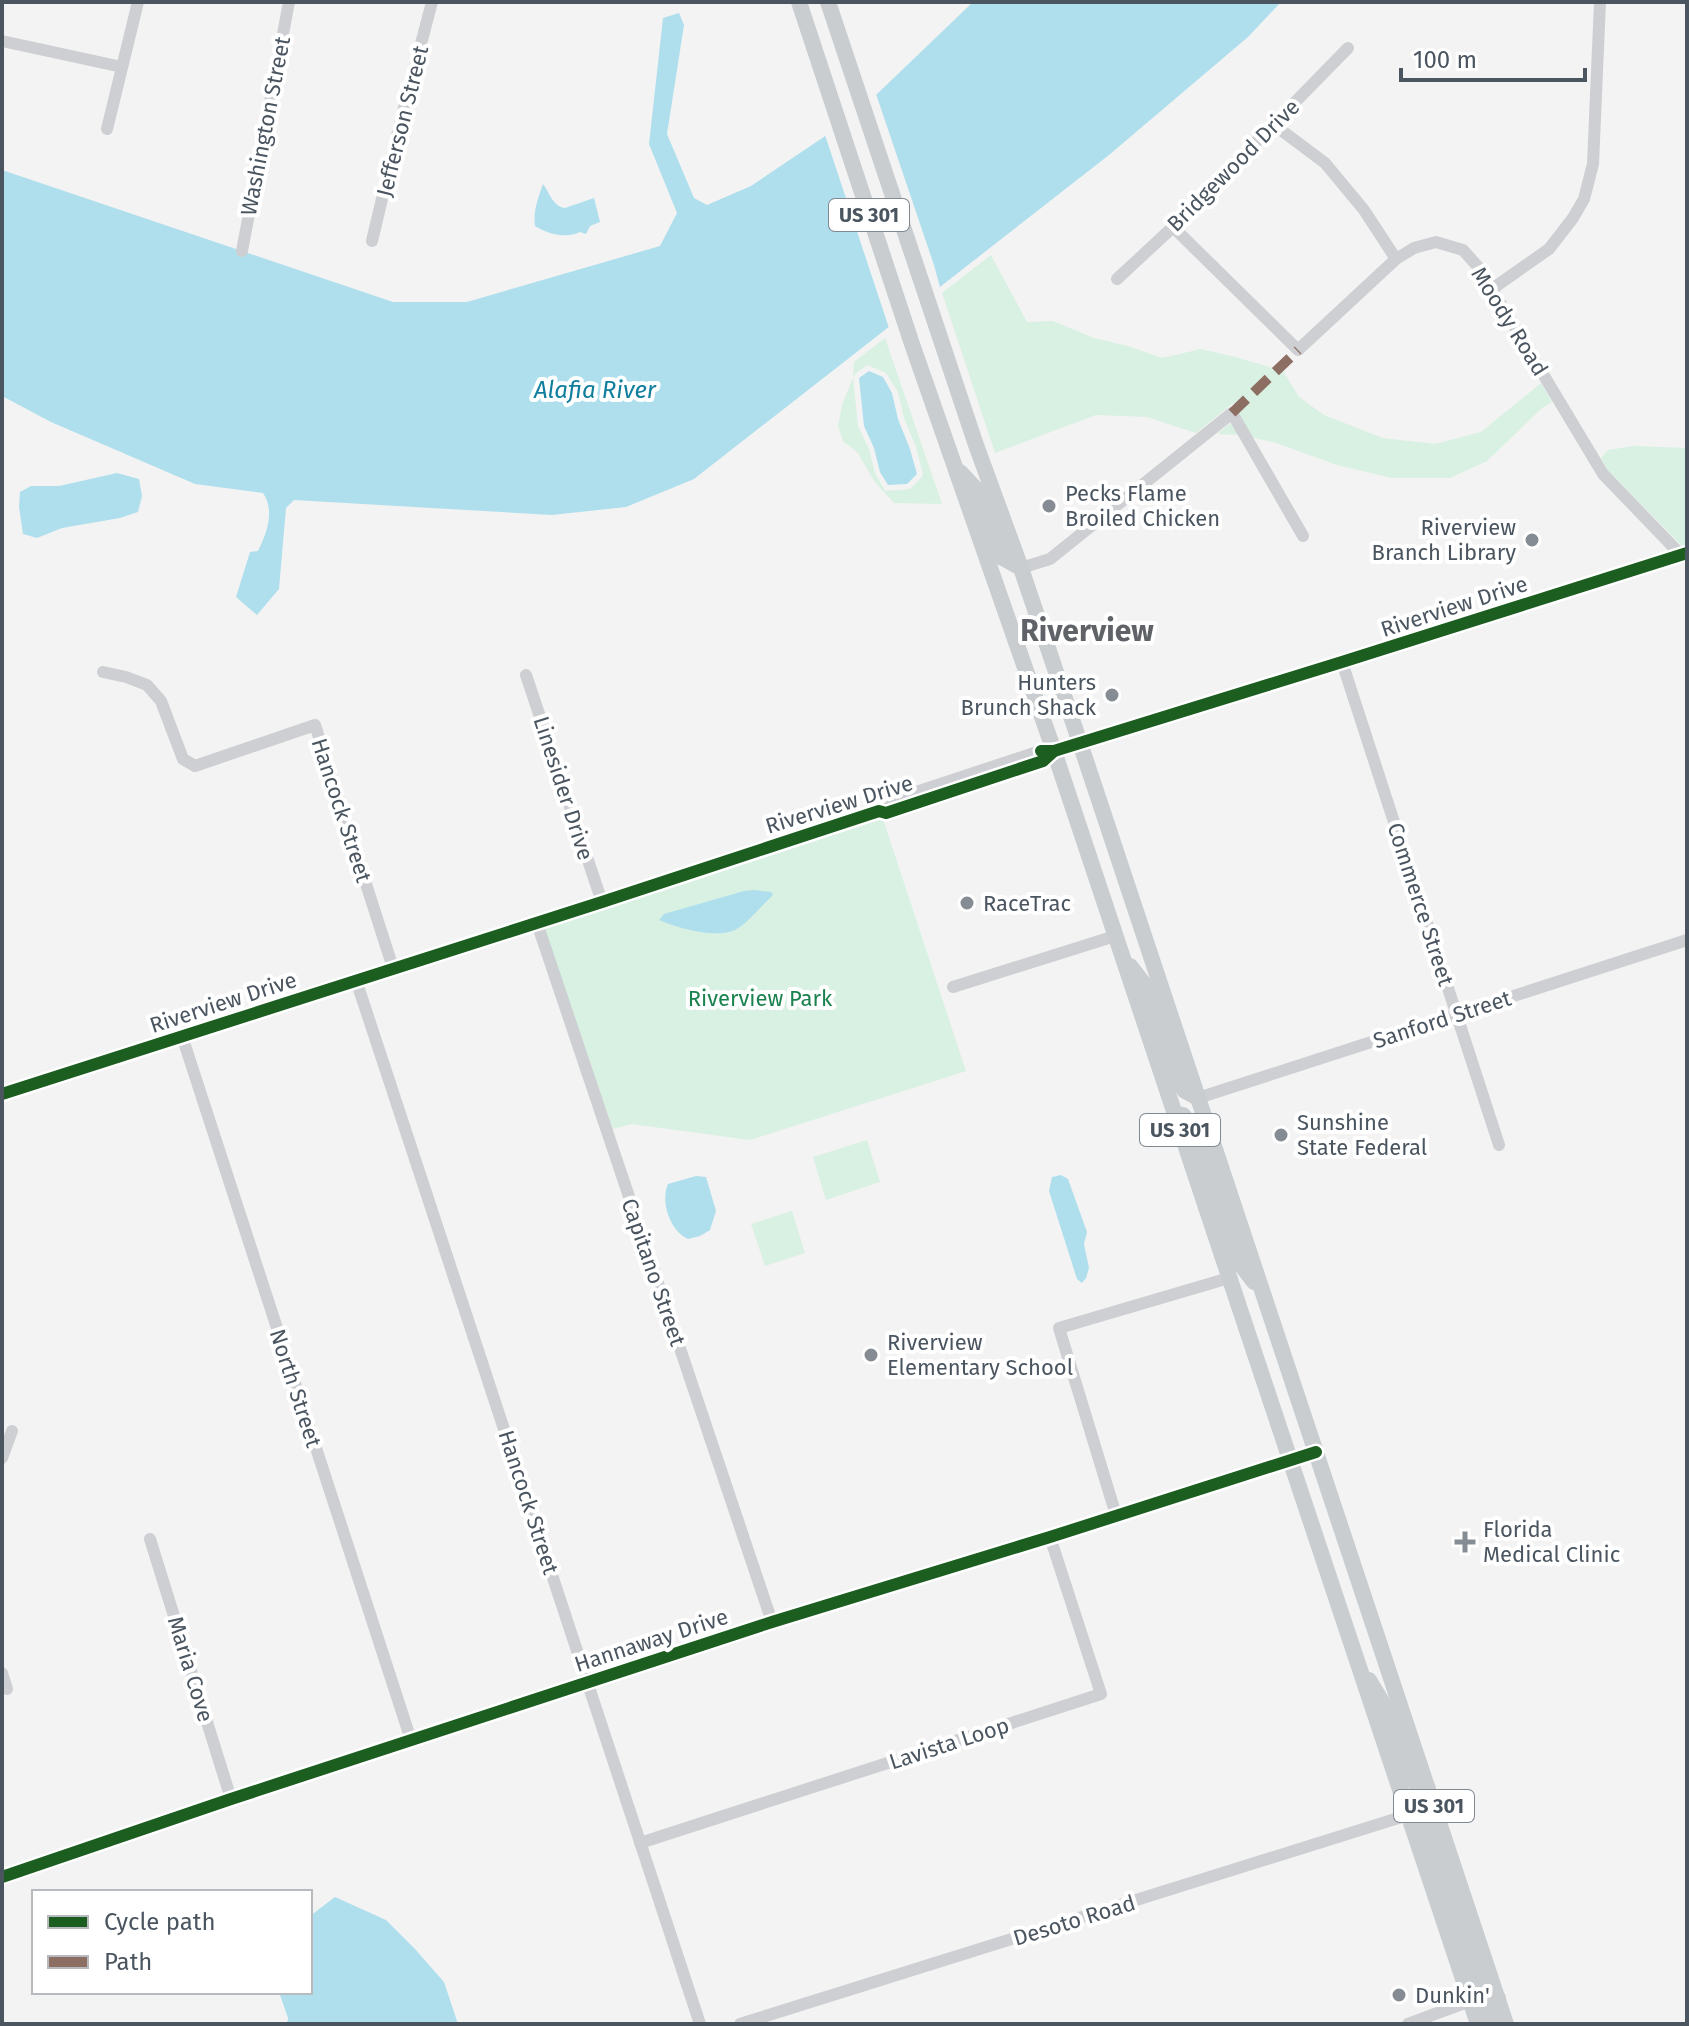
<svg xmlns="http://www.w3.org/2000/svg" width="1689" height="2026" viewBox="0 0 1689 2026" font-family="'Fira Sans',sans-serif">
<rect width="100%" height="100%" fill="#f3f3f3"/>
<!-- green -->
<g fill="#d9f1e2" fill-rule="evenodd">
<path d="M 991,255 L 1027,322 L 1053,321 L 1094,338 L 1128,346 L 1162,358 L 1201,349 L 1235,357 L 1283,371 L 1299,397 L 1324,415 L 1383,438 L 1435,444 L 1481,432 L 1541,383 L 1552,402 L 1542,408 L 1487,461 L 1450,478 L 1392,478 L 1337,465 L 1276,443 L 1242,435 L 1217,434 L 1240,415 L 1233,403 L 1196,433 L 1147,417 L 1096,415 L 995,453 L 942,293 Z"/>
<path d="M 885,338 L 942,504 L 894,503 L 874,481 L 858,453 L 843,441 L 838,426 L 842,405 L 853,378 L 854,362 ZM 867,365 L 886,373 L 898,392 L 904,418 L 916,447 L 923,474 L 921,478 L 910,489 L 885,491 L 875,473 L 869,449 L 858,426 L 853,378 L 856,373 Z"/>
<path d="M 1634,446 L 1687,448 L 1687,545 L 1683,547 L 1608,470 L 1601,458 L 1608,450 Z"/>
<path d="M 883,819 L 966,1071 L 750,1140 L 631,1124 L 610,1130 L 544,928 Z"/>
<path d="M 867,1140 L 880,1182 L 826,1200 L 813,1157 Z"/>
<path d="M 792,1211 L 805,1253 L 765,1266 L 751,1224 Z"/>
</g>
<!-- water -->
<g fill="#afdfed">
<path d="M 973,2 L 1281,2 L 1248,37 L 1109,155 L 694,479 L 626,507 L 552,515 L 294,500 L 286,508 L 279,589 L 257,615 L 236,597 L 250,552 L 258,551 C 267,533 275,511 263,493 L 195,484 L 51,422 L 2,396 L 2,170 L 393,302 L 467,302 L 660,246 L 677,213 L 649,144 L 663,18 L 679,13 L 684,25 L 667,134 L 694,198 L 707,205 L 751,186 L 852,118 Z"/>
<path d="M 543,184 C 549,191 552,206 565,208 L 594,198 L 600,222 L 590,226 L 586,234 L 580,232 C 565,239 548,234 535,226 C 533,211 538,198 543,184 Z"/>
<path d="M 869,371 L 883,377 L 892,393 L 898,419 L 910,449 L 917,474 L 907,484 L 888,485 L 880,472 L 874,448 L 864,426 L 859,378 Z"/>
<path d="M 117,473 L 139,479 L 142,496 L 138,512 L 120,518 L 62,528 L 37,538 L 23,534 L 19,507 L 20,492 L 31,486 L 59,486 Z"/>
<path d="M 754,890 L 771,892 L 773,895 C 762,905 747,924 735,930 C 716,939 678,928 659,920 L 664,914 L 744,891 Z"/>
<path d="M 1061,1175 L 1068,1179 L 1087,1232 L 1084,1244 L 1089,1268 L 1086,1278 L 1082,1283 L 1077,1279 L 1049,1191 L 1052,1177 Z"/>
<path d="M 696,1176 L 706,1177 L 716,1211 L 710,1230 L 700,1236 L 688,1239 C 670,1231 660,1202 668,1184 Z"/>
<path d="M 335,1897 L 386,1920 L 415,1949 L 444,1982 L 458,2024 L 287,2024 L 288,2018 L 279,1992 L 310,1992 L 310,1916 Z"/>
</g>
<!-- pier -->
<path fill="#f3f3f3" d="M 875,91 L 934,265 L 941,291 L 890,331 L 824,132 L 849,115 Z"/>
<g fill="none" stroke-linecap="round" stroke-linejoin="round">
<!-- minor -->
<g stroke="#cdcfd2" stroke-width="12">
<path d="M 2,41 L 122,67"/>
<path d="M 1273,124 L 1325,163 L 1364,210 L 1396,259"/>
<path d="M 107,129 L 138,2"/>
<path d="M 1173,227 L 1298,350 L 1396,259 L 1414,248 L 1436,242 L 1463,250 L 1480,269 L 1603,474 L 1681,555"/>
<path d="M 372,241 L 399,127 L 432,2"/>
<path d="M 242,251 L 289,2"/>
<path d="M 1117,279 L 1173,227 L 1348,48"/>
<path d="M 1492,289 L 1549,249 L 1573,218 L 1584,199 L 1593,164 L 1600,2"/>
<path d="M 1021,568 L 1050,559 L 1232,413 L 1303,536"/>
<path d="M 1342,662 L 1499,1145"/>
<path d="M 103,672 L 126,677 L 147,685 L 161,701 L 183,759 L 195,766 L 315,725 L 393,968"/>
<path d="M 526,675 L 602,902"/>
<path d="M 879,811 L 883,803 L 1040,751 L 1054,751 L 1342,662 L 1687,553"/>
<path d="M 537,923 L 772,1622"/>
<path d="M 356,980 L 700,2024"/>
<path d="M 953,987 L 1115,936"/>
<path d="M 182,1036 L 411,1740"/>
<path d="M 2,1094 L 602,902 L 879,811 L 886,813 L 1043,761 L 1054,751"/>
<path d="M 1198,1098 L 1687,940"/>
<path d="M 2,1458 L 12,1431"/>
<path d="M 1116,1515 L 1059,1328 L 1229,1278"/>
<path d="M 150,1539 L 231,1799"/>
<path d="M 2,1673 L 7,1689"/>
<path d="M 640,1843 L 1101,1694 L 1050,1537"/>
<path d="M 2,1877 L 231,1799 L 772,1622 L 1050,1537 L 1316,1452"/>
<path d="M 740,2024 L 1408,1815"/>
<path d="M 1408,2024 L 1470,2001"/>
</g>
<!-- major -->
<g stroke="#c9cdd0" stroke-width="16">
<path d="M 799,2 L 912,344 L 1054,751 L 1478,2024"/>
<path d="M 828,2 L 976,445 L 1021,568 L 1080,743 L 1506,2024"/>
<path d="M 960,472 L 977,490 L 1001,557 L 1021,568"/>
<path d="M 1130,966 L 1144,984 L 1177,1081 L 1185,1091 L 1198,1098"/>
<path d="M 1174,1114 L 1183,1115 L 1192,1126 L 1238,1261 L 1254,1282"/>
<path d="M 1369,1680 L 1390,1715 L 1410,1777 C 1415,1785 1419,1788 1428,1789"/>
<path d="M 1408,1815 L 1416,1818 L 1427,1829 L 1457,1918 L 1472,1942"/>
<path d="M 1460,1935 L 1464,1941 L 1483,1995 L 1489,1999 L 1498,1998"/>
<path d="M 1470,2001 C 1483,2004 1488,2012 1492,2024"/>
</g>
<!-- quiet -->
<path stroke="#8d6e63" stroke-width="10" stroke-dasharray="20 10" stroke-linecap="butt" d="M 1232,413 L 1298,350"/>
<!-- cycleway casing -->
<g stroke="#fff" stroke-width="17">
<g id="cycleway">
<path d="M 1041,751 L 1054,751 L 1342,662 L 1687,553"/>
<path d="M 2,1094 L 602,902 L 879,811 L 886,813 L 1043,761 L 1054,751"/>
<path d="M 2,1877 L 231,1799 L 772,1622 L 1050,1537 L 1316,1452"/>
</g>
</g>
<!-- cycleway -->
<use href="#cycleway" stroke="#1b5e20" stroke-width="12"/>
</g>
<!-- markers -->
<g fill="#858c93" stroke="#fff" stroke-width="3">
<circle cx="1049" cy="506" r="8"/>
<circle cx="1532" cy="540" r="8"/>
<circle cx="1112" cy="695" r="8"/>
<circle cx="967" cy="903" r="8"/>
<circle cx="1281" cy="1135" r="8"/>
<circle cx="871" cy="1355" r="8"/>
<path d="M1461 1530h8v8h8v8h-8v8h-8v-8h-8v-8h8z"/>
<circle cx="1399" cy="1995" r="8"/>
</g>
<g text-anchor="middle" stroke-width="8" stroke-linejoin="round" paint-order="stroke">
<!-- shield labels -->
<g fill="#fff" stroke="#808890" stroke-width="2">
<rect x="829" y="199" width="80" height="32" rx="6"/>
<rect x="1140" y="1114" width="80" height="32" rx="6"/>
<rect x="1394" y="1790" width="80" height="32" rx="6"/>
</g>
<g font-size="20" font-weight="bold" fill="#4a5560">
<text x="869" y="222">US 301</text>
<text x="1180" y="1137">US 301</text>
<text x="1434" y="1813">US 301</text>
</g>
<!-- street labels -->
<g font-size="22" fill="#4a5560" stroke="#fff">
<text transform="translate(402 121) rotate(-76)" y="8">Jefferson Street</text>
<text transform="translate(265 126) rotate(-79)" y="8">Washington Street</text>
<text transform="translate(1233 165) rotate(-45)" y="8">Bridgewood Drive</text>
<text transform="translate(1510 321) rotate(58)" y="8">Moody Road</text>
<text transform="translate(1454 606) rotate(-18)" y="8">Riverview Drive</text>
<text transform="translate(564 788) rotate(72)" y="8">Linesider Drive</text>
<text transform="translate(839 804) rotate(-17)" y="8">Riverview Drive</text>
<text transform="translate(342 810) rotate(72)" y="8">Hancock Street</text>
<text transform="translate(1421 904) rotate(72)" y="8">Commerce Street</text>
<text transform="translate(223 1002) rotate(-18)" y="8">Riverview Drive</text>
<text transform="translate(1442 1019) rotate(-18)" y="8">Sanford Street</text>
<text transform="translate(654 1272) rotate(71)" y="8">Capitano Street</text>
<text transform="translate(296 1388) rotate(72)" y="8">North Street</text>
<text transform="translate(529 1502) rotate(72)" y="8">Hancock Street</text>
<text transform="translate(651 1640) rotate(-18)" y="8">Hannaway Drive</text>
<text transform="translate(191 1669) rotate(73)" y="8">Maria Cove</text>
<text transform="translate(949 1743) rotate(-18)" y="8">Lavista Loop</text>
<text transform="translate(1074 1920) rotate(-17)" y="8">Desoto Road</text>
</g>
<!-- poi labels -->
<g font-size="22" fill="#4a5560" stroke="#fff" text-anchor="start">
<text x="1065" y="501">Pecks Flame<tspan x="1065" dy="25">Broiled Chicken</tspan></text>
<text x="1516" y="535" text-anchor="end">Riverview<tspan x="1516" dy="25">Branch Library</tspan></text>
<text x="1096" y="690" text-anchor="end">Hunters<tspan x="1096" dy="25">Brunch Shack</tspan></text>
<text x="983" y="911">RaceTrac</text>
<text x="1297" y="1130">Sunshine<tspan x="1297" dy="25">State Federal</tspan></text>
<text x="887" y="1350">Riverview<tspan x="887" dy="25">Elementary School</tspan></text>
<text x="1483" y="1537">Florida<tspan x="1483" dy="25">Medical Clinic</tspan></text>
<text x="1415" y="2003">Dunkin'</text>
</g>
<!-- park labels -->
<g font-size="22" fill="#1a824f" stroke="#fff">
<text x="760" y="1006">Riverview Park</text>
</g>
<!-- water labels -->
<g font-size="24" font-style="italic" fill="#107e9d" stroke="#fff">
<text x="595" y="398">Alafia River</text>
</g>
<!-- district labels -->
<g font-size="30" font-weight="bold" fill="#5f6267" stroke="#fff">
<text x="1087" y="641">Riverview</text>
</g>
</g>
<!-- border -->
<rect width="1689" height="2026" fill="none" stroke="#4a5560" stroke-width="8"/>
<!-- legend -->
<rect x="32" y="1890" width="280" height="104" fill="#ffffff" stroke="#b7bbbf" stroke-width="2"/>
<rect x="48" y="1916" width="40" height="12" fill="#1b5e20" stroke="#b7bbbf" stroke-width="2"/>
<text x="104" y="1930" font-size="24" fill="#4a5560">Cycle path</text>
<rect x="48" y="1956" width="40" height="12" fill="#8d6e63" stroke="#b7bbbf" stroke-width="2"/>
<text x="104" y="1970" font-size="24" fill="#4a5560">Path</text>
<!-- scale -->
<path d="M1401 68v12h184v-12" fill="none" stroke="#4a5560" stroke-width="4"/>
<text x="1413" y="68" font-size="24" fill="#4a5560" stroke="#ffffff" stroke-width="6" paint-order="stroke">100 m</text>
</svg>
